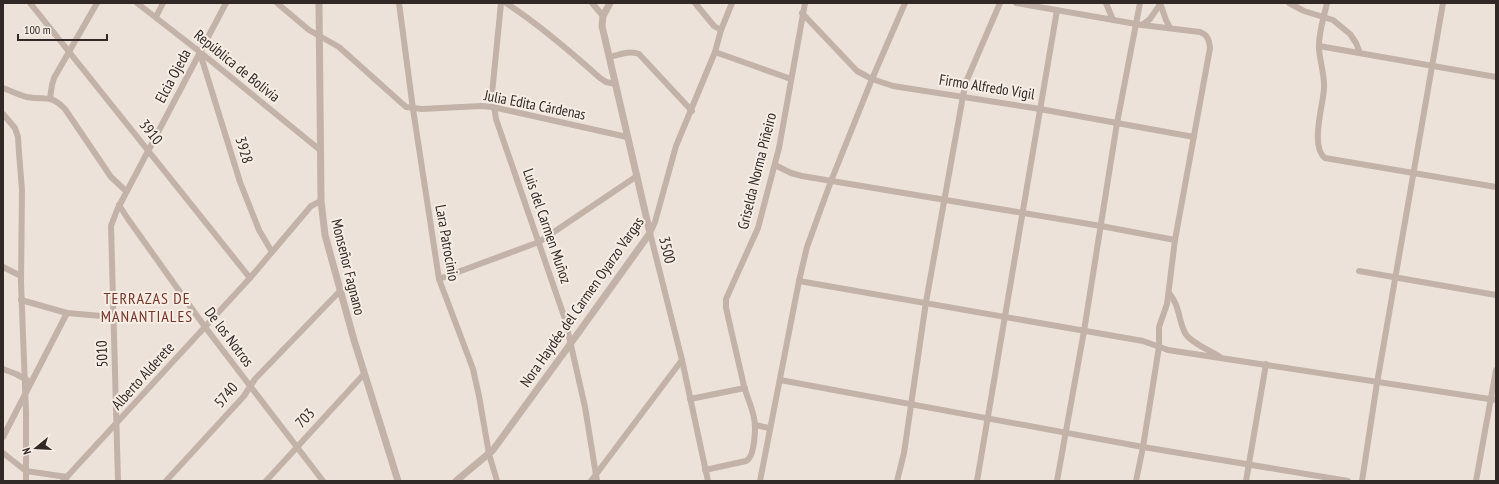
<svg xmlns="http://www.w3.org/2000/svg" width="1499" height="484" viewBox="0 0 1499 484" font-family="'PT Sans Narrow',sans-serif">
<rect width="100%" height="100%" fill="#ede2d9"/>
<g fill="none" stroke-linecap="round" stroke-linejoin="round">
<!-- minor -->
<g stroke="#c3b2a7" stroke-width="6">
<path d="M 30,3 L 250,278"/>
<path d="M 137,3 L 200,52 L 320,150"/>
<path d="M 277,3 L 309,30 L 339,47 L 406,107 L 422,109 L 481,106 L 493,107 L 627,137"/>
<path d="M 399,3 L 413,109 L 439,279 L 473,369 L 479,396 L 489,454 L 497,481"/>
<path d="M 501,3 L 492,94 L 496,119 L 565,319 L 585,407 L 597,481"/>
<path d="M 506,3 C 540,25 570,51 600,78 L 606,82 L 615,84"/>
<path d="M 592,3 L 603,16"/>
<path d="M 695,3 L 714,26 L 721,30"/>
<path d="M 1016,3 L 1142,25 L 1200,32 C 1208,35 1209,40 1210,48 L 1175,240 L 1167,304 L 1159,327 L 1159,347 L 1143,447 L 1136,481"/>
<path d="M 1106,3 L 1113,20"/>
<path d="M 1160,3 L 1166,20 L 1170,28"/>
<path d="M 1289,3 L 1304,11 L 1333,20 L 1350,34 L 1356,43 L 1360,53"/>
<path d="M 1327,3 C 1324,17 1318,34 1319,49 C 1320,62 1325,76 1324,89 C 1323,105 1310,147 1325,158 L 1496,187"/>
<path d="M 802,13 L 857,71 L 872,79 L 893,86 L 1040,109 L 1194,137"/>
<path d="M 156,17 L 163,3"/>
<path d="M 1142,25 L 1150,19 L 1161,3"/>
<path d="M 1319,46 L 1496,77"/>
<path d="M 715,52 L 791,79"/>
<path d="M 200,53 L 240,182 L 259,230 L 272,252"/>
<path d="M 609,57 C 619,55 629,50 639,54 L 692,111"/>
<path d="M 3,88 C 11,91 19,95 27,97 C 46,101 49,93 65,109 L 111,177 L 126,191"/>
<path d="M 50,98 L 52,85 L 54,78 L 97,3"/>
<path d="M 3,114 L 15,128 L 18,137 L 19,153 L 22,190 L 21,283 L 26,412 L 26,481"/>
<path d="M 775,165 L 791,173 L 802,176 L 1101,226 L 1175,240"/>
<path d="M 119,205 L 128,219 L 205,327 L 323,481"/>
<path d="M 3,267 L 21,276"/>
<path d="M 1359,271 L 1496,295"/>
<path d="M 439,279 L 539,242 L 637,176"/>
<path d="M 799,281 L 1143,341 L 1168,350 L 1496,400"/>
<path d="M 1169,293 C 1180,306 1178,319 1185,333 C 1190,342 1210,351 1219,356"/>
<path d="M 21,300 L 67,313 L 113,317"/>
<path d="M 3,369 L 16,374 L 27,380"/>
<path d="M 780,380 L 1143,447 L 1348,481"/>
<path d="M 690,399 L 745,388"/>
<path d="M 755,425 L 769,428"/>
<path d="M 3,437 L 67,313"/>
<path d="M 3,453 L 26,471 L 67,477"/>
<path d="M 705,470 L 746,461 C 755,457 756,427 754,418 C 752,407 747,397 744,386 C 738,360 732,334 726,308 L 726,299 L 758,228 L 779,148 L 805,3"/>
<path d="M 63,481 L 250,278 L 311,206 L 321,201"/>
<path d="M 118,481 L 111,226 L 117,210 L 226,3"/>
<path d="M 166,481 L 244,396 L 255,379 L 339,292"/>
<path d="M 266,481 L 364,374"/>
<path d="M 591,481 L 682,360"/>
<path d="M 708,481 L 682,360 L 650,233 L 655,222 L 676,146 L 715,52 L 721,30 L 732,3"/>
<path d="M 760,481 L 799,281 L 807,247 L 831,181 L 872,79 L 905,3"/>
<path d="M 897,481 L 904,453 L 926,302 L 963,96 L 966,82 L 1000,3"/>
<path d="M 977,481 L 1057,10"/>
<path d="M 1057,481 L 1084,331 L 1117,123 L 1140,3"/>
<path d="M 1246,481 L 1266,364"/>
<path d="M 1362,481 L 1377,383 L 1443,3"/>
<path d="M 1476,481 L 1496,370"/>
</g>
<!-- tertiary -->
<g stroke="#c3b2a7" stroke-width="7">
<path d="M 319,3 L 321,201 L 325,235 L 354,340 L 398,481"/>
<path d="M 456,481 L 493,450 L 571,343 L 650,233 L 602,26 L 603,16 L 610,3"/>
</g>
</g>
<g text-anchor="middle" stroke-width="4" stroke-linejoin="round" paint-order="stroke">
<!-- street labels -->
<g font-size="15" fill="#312926" stroke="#f6ede5">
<text transform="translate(237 66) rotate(39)" y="5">República de Bolivia</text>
<text transform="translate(173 76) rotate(-62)" y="5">Elcia Ojeda</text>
<text transform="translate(987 87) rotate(9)" y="5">Firmo Alfredo Vigil</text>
<text transform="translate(535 105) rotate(11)" y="5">Julia Edita Cárdenas</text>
<text transform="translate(151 132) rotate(51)" y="5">3910</text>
<text transform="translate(244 150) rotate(73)" y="5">3928</text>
<text transform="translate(757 171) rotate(-76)" y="5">Griselda Norma Piñeiro</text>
<text transform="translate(547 226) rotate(71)" y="5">Luis del Carmen Muñoz</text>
<text transform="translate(447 243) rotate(80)" y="5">Lara Patrocinio</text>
<text transform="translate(667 250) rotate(76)" y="5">3500</text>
<text transform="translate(348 267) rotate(76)" y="5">Monseñor Fagnano</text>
<text transform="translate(582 302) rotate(-55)" y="5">Nora Haydée del Carmen Oyarzo Vargas</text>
<text transform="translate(229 337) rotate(53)" y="5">De los Notros</text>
<text transform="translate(102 354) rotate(-92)" y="5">5010</text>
<text transform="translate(143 376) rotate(-48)" y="5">Alberto Alderete</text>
<text transform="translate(226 395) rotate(-50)" y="5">5740</text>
<text transform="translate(305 418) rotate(-47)" y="5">703</text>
</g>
<!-- neighbourhood labels -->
<g font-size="16" letter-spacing="1" fill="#75362a" stroke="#f6ede5">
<text x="147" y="304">TERRAZAS DE<tspan x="147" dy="18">MANANTIALES</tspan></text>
</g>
</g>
<!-- border -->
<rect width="1499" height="484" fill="none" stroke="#312926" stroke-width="8"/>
<!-- north arrow -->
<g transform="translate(36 448) rotate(252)" stroke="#f6ede5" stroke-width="3" paint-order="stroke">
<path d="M0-3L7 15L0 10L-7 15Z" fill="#312926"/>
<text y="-6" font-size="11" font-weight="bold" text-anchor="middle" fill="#312926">N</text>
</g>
<!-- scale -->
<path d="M18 34v6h89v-6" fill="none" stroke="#312926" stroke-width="2"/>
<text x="24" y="34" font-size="12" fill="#312926" stroke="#f6ede5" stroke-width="3" paint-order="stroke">100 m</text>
</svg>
